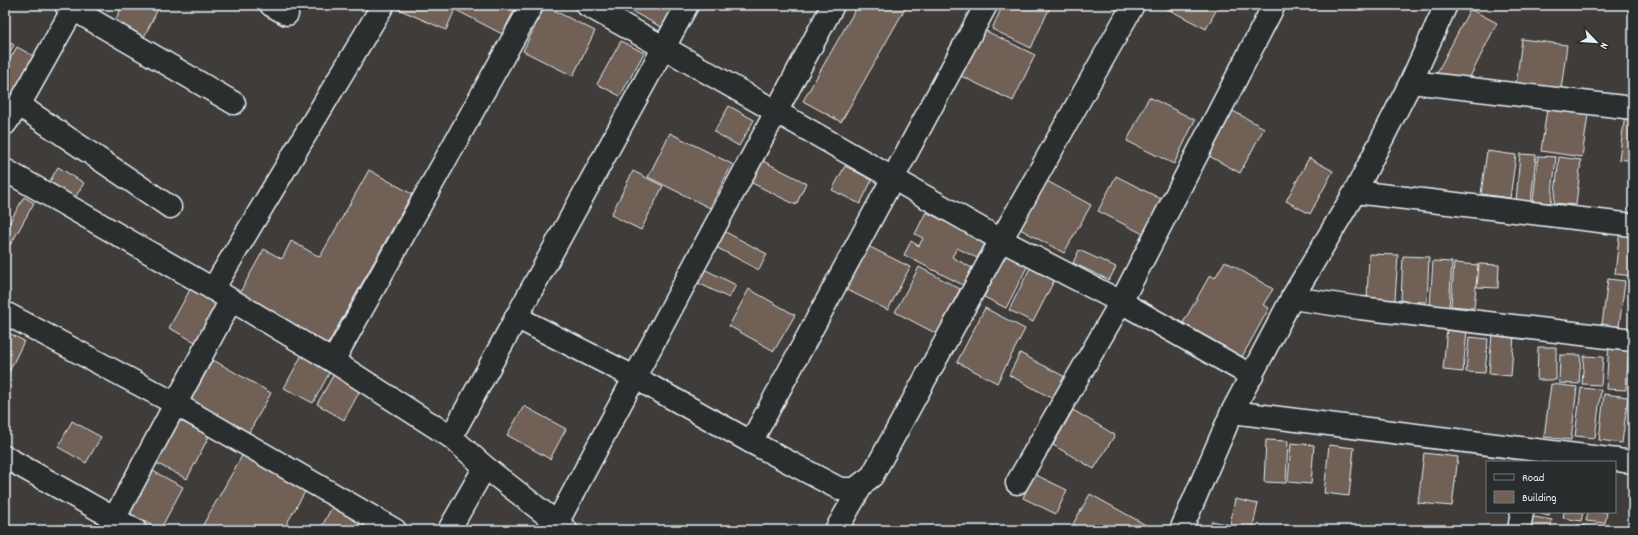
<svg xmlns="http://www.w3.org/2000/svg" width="1638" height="535" viewBox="0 0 1638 535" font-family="Dekko,sans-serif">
<rect width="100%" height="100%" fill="#3f3c3a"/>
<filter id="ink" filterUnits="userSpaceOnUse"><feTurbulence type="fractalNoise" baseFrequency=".025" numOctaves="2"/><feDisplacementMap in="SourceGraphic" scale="8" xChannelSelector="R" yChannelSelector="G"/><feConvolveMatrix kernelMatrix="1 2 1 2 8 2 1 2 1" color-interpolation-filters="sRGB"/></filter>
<g filter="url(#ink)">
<!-- building -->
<g fill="#706057" stroke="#e8f1f8">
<path d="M 123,5 L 160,5 L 142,41 L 112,26 Z"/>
<path d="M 400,5 L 451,5 L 456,7 L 446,30 L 398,9 Z"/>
<path d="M 459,5 L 517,5 L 502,34 L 456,10 Z"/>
<path d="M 620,5 L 676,5 L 663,28 Z"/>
<path d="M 858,5 L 907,5 L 841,122 L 803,101 Z"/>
<path d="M 1003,5 L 1051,5 L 1031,48 L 992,29 Z"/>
<path d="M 1160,5 L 1219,5 L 1206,29 Z"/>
<path d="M 545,6 L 595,31 L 573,76 L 523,51 Z"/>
<path d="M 1470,9 L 1497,23 L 1465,87 L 1437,73 Z"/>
<path d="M 984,30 L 1035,55 L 1013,101 L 961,76 Z"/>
<path d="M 1522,39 L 1567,45 L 1561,90 L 1516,85 Z"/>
<path d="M 5,40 L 14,45 L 5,61 Z"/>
<path d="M 621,41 L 644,53 L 620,96 L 597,84 Z"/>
<path d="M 17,47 L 39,59 L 18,97 L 5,90 L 5,67 Z"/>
<path d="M 1149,97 L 1195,120 L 1174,164 L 1127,141 Z"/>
<path d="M 1548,102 L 1589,108 L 1582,157 L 1541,151 Z"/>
<path d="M 729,106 L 754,120 L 739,146 L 714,132 Z"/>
<path d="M 1233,111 L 1264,128 L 1240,173 L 1209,156 Z"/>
<path d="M 1625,115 L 1633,116 L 1633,161 L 1619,159 Z"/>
<path d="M 670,133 L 732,164 L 710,208 L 648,177 Z"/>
<path d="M 1487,151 L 1516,155 L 1510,198 L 1481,194 Z"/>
<path d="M 1520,154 L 1536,155 L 1531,202 L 1516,201 Z"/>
<path d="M 1538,156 L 1556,157 L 1551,203 L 1533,201 Z"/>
<path d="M 1559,157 L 1581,160 L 1576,205 L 1554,203 Z"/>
<path d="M 757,158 L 806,183 L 796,205 L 746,180 Z"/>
<path d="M 1309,158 L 1333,171 L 1310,214 L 1286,201 Z"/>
<path d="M 845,166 L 872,180 L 860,204 L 832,190 Z"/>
<path d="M 58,167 L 84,183 L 71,204 L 46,188 Z"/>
<path d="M 369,170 L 412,194 L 328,344 L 239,294 L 264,249 L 282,259 L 291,241 L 320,257 Z"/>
<path d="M 633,171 L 663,186 L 641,230 L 611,215 Z"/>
<path d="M 1116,176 L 1163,200 L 1145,235 L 1098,211 Z"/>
<path d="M 1047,181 L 1091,205 L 1064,253 L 1020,229 Z"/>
<path d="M 24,197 L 34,203 L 11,244 L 5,241 L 5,226 L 7,227 Z"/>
<path d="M 926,212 L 986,242 L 977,258 L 957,248 L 952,257 L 972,268 L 963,285 L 904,255 L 911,241 L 919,246 L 923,238 L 915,234 Z"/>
<path d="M 720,229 L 767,254 L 759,270 L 712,245 Z"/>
<path d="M 1620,229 L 1633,230 L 1633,276 L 1615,274 Z"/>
<path d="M 864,244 L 910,267 L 888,310 L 843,288 Z"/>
<path d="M 1008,250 L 1030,261 L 1006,308 L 984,297 Z"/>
<path d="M 1079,250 L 1116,267 L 1109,280 L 1073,263 Z"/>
<path d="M 1369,254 L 1398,255 L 1395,300 L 1367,299 Z"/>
<path d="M 1403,256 L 1429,257 L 1427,302 L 1401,301 Z"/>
<path d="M 1225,261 L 1273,289 L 1263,305 L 1269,308 L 1242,357 L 1183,323 L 1210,275 L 1215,278 Z"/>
<path d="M 1433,261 L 1452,262 L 1449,307 L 1430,306 Z"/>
<path d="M 1033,262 L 1057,275 L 1033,322 L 1009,310 Z"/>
<path d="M 1454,263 L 1478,265 L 1474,308 L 1451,306 Z"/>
<path d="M 1479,264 L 1499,265 L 1498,288 L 1477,287 Z"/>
<path d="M 700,267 L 736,285 L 729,298 L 694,281 Z"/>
<path d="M 919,267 L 960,289 L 937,334 L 895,312 Z"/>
<path d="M 1608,279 L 1625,281 L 1619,327 L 1602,325 Z"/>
<path d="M 192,286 L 222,302 L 199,344 L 169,328 Z"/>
<path d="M 749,289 L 795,315 L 774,351 L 729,326 Z"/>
<path d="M 985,308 L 1025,329 L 997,383 L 957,362 Z"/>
<path d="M 1447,328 L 1467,330 L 1463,372 L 1443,370 Z"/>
<path d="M 5,331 L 24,341 L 5,380 Z"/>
<path d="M 1492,333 L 1514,335 L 1511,376 L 1489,374 Z"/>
<path d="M 1469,337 L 1488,339 L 1485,373 L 1466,372 Z"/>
<path d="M 1609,343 L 1629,344 L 1626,390 L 1606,389 Z"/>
<path d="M 1538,347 L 1556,347 L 1556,380 L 1537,380 Z"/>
<path d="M 303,353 L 332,368 L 313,403 L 284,388 Z"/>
<path d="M 1020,353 L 1065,377 L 1053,399 L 1009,375 Z"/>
<path d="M 1560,355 L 1581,355 L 1579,384 L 1559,383 Z"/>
<path d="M 1584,356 L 1603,357 L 1601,385 L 1582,384 Z"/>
<path d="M 213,360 L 271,393 L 247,436 L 189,403 Z"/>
<path d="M 335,372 L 362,387 L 344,420 L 317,404 Z"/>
<path d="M 1551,384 L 1577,387 L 1571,440 L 1544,437 Z"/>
<path d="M 1581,388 L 1601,390 L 1595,438 L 1575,436 Z"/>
<path d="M 1604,394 L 1628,397 L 1622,443 L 1599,440 Z"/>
<path d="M 524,406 L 566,429 L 550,459 L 507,435 Z"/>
<path d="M 1073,410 L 1115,435 L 1094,469 L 1053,445 Z"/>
<path d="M 179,420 L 209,436 L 187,479 L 156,463 Z"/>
<path d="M 72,421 L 101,437 L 86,463 L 58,447 Z"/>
<path d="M 1266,440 L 1288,441 L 1286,483 L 1264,482 Z"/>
<path d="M 1291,443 L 1314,445 L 1311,484 L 1288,482 Z"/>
<path d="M 1329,445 L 1354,448 L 1349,496 L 1324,493 Z"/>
<path d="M 1424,453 L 1458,457 L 1452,506 L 1418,503 Z"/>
<path d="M 243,454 L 306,490 L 283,530 L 200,530 Z"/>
<path d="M 149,469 L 183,487 L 160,530 L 127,512 Z"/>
<path d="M 1034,474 L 1067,490 L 1056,514 L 1023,498 Z"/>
<path d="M 1090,494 L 1153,529 L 1084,530 L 1073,524 Z"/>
<path d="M 1235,499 L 1258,504 L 1252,530 L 1210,530 L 1212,521 L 1230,525 Z"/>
<path d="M 333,505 L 366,522 L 362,530 L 320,530 Z"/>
<path d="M 1533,512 L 1550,512 L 1549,516 Z"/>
<path d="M 1564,512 L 1583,512 L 1581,521 L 1563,518 Z"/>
<path d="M 1588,512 L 1607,512 L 1605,523 L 1586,521 Z"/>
<path d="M 1528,516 L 1552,520 L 1550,530 L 1526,530 Z"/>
<path d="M 1577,525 L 1601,528 L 1600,530 L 1576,530 Z"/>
</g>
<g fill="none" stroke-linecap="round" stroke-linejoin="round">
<!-- minor casing -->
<g stroke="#e8f1f8" stroke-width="25">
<g id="minor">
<path d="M 66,5 L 234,103"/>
<path d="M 271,5 L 287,14"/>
<path d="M 587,5 L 663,47 L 1001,240 L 1121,302 L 1252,376"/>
<path d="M 1411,82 L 1633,108"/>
<path d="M 19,105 L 170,207"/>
<path d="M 5,124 L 19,105 L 73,9"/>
<path d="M 5,170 L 213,289 L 333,361 L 451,437"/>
<path d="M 1355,192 L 1633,225"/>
<path d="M 213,289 L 383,5"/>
<path d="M 1292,298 L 1360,308 L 1633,340"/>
<path d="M 5,313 L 176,404 L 395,530"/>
<path d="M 516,317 L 634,377 L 751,442 L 840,489 L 855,489 L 872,476 L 1001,240 L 1133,5"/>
<path d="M 333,361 L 532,5"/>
<path d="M 1232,412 L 1633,462"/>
<path d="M 751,442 L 986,5"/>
<path d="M 5,457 L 135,530"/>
<path d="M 485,467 L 566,530"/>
<path d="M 1017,483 L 1121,302 L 1274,5"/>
<path d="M 557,523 L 833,5"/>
<path d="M 108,530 L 231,300"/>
<path d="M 449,530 L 485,467 L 451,437 L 687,5"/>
<path d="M 836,530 L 863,483"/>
<path d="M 1181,530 L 1232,412 L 1292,298 L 1355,192 L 1411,82 L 1446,5"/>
<path d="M 1519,530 L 1522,512"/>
</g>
</g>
<!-- minor -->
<use href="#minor" stroke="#2a2d2e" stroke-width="22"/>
</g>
</g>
<!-- margin -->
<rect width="1638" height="535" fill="none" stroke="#2a2d2e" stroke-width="20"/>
<rect x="10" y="10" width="1618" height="515" fill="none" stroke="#e8f1f8" stroke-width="1.5" filter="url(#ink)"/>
<!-- legend -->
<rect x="1486" y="461" width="130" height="52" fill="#2a2d2e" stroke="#767b7f"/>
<rect x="1494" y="474" width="20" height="6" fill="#2a2d2e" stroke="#767b7f"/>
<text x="1522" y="481" font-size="12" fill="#e8f1f8">Road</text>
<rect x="1494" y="491" width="20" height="12" fill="#706057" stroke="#767b7f"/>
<text x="1522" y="501" font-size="12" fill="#e8f1f8">Building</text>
<!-- north arrow -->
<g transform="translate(1596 42) rotate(115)" stroke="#2a2d2e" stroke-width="3" paint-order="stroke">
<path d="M0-3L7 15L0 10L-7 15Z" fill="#e8f1f8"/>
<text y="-6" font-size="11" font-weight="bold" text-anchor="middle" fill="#e8f1f8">N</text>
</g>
</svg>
